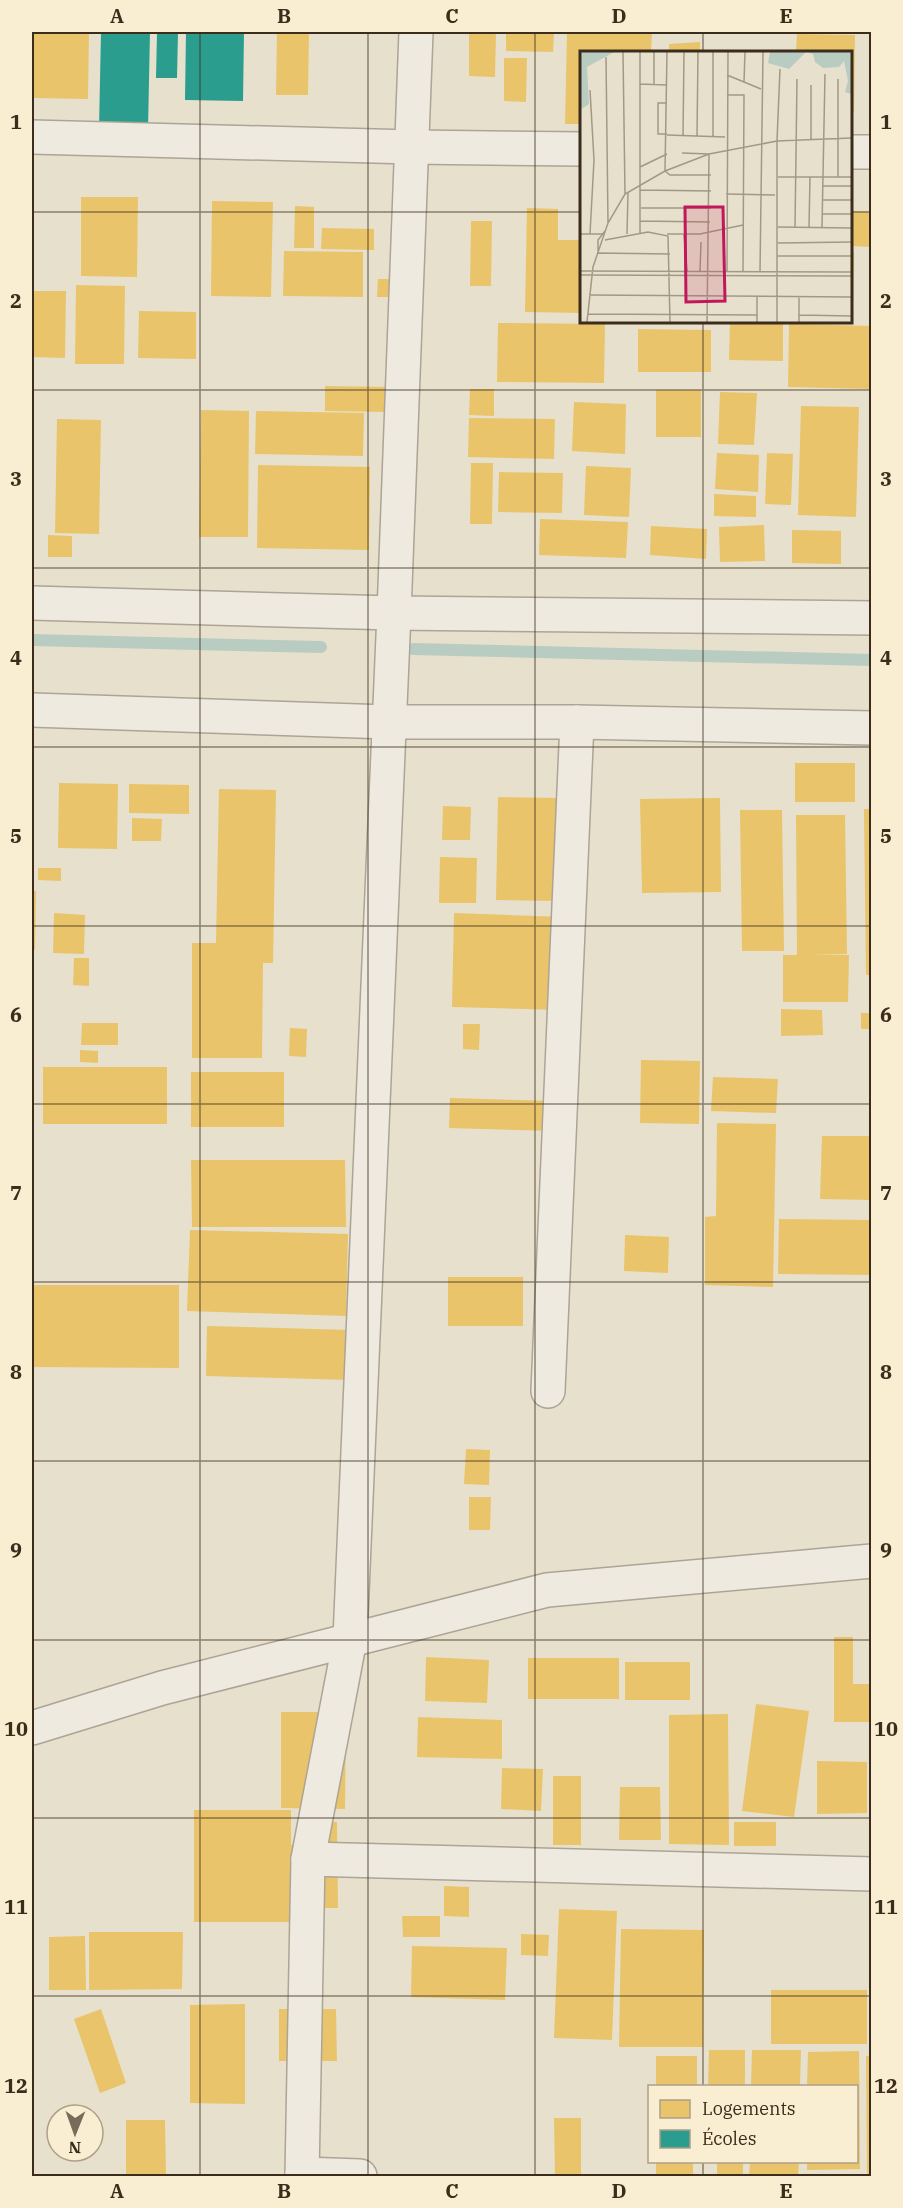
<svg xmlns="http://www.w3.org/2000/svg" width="903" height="2208" viewBox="0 0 903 2208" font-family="'IBM Plex Serif',serif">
<rect width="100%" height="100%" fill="#e7e0cc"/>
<!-- homes -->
<g fill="#e9c46a">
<path d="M 32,32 L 89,32 L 88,99 L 32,98 Z"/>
<path d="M 277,32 L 309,32 L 308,95 L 276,95 Z"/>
<path d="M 469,32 L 496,32 L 495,77 L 469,76 Z"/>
<path d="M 506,32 L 554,33 L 553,52 L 506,51 Z"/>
<path d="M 567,32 L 652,32 L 651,52 L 582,52 L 582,124 L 565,124 Z"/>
<path d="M 797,34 L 855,35 L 854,112 L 850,112 L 850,52 L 796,52 Z"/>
<path d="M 700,42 L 700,52 L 669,52 L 669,44 Z"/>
<path d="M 504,58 L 527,58 L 526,102 L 504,101 Z"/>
<path d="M 81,197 L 138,197 L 137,277 L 81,276 Z"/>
<path d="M 212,201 L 273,202 L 271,297 L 211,296 Z"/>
<path d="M 295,206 L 314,207 L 314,248 L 294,248 Z"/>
<path d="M 527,208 L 558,209 L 558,240 L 582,240 L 582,313 L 525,312 Z"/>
<path d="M 850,211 L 872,212 L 872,247 L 850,246 Z"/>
<path d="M 471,221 L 492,221 L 491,286 L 470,286 Z"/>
<path d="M 322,228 L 374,229 L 374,250 L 321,249 Z"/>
<path d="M 284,251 L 363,252 L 363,297 L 283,296 Z"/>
<path d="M 850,252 L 854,252 L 853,309 L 850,309 Z"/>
<path d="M 378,279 L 392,279 L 391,297 L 377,297 Z"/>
<path d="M 76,285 L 125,286 L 124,364 L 75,364 Z"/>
<path d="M 32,291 L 66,291 L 65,358 L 32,357 Z"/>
<path d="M 139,311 L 196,312 L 196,359 L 138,358 Z"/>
<path d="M 730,321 L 783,321 L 783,361 L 729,360 Z"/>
<path d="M 498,323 L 605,324 L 604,383 L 497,382 Z"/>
<path d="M 789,324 L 872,326 L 872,389 L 788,387 Z"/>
<path d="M 638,329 L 711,330 L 711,372 L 638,372 Z"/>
<path d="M 325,386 L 386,387 L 385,412 L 325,411 Z"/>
<path d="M 470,389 L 494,389 L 494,416 L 469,415 Z"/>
<rect x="656" y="390" width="45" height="47"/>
<path d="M 720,392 L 757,393 L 754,445 L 718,444 Z"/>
<path d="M 574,402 L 626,404 L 625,454 L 572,451 Z"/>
<path d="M 801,406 L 859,407 L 856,517 L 798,515 Z"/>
<path d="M 201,410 L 249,411 L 248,537 L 199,537 Z"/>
<path d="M 256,411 L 364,413 L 363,456 L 255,454 Z"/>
<path d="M 469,418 L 555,419 L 554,459 L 468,457 Z"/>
<path d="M 57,419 L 101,420 L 99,534 L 55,533 Z"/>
<path d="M 717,453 L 759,455 L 758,492 L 715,489 Z"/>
<path d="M 767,453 L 793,454 L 791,505 L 765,504 Z"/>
<path d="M 471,463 L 493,463 L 492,524 L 470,524 Z"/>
<path d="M 258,465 L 370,467 L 369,550 L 257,548 Z"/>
<path d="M 586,466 L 631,468 L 629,517 L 584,515 Z"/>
<path d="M 499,472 L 563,473 L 562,513 L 498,512 Z"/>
<path d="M 714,494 L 756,496 L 756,517 L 714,516 Z"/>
<path d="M 540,519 L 628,522 L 626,558 L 539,555 Z"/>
<path d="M 764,525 L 765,561 L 720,562 L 719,527 Z"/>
<path d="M 651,526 L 707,529 L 706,559 L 650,555 Z"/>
<path d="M 792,530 L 841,531 L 841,564 L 792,563 Z"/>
<path d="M 48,535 L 72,536 L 72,557 L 48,557 Z"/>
<rect x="795" y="763" width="60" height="39"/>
<path d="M 59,783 L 118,784 L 117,849 L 58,848 Z"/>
<path d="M 129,784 L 189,785 L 189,814 L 129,813 Z"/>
<path d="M 219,789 L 276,790 L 273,963 L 263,963 L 262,1058 L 192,1058 L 192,943 L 216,943 Z"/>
<path d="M 498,797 L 560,798 L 558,901 L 496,900 Z"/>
<path d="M 720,798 L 721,892 L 642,893 L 640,799 Z"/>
<path d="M 443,806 L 471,807 L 470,840 L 442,840 Z"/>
<path d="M 864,809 L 872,809 L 872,975 L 866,975 Z"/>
<path d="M 740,810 L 782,810 L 784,951 L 742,951 Z"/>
<path d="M 796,815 L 845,815 L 847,954 L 811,955 L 849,955 L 848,1002 L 783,1002 L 783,955 L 797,955 Z"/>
<path d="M 132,818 L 162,819 L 161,841 L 132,841 Z"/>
<path d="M 440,857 L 477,858 L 476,903 L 439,903 Z"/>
<path d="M 38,868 L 61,868 L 61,881 L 38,880 Z"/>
<path d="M 32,891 L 36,891 L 35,950 L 32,949 Z"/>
<path d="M 54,913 L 85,915 L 84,954 L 53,953 Z"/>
<path d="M 454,913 L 563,917 L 560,1010 L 452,1007 Z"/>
<path d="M 74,958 L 89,958 L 89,986 L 73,985 Z"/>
<path d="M 781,1009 L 822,1010 L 823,1035 L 781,1036 Z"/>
<rect x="861" y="1013" width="11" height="16"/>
<path d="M 82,1023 L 118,1023 L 118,1045 L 81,1045 Z"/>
<path d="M 463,1024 L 480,1024 L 479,1050 L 463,1049 Z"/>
<path d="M 290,1028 L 307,1029 L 306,1057 L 289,1056 Z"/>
<path d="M 80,1050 L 98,1051 L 98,1063 L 80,1062 Z"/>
<path d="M 641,1060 L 700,1061 L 699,1124 L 640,1123 Z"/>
<rect x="43" y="1067" width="124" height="57"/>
<rect x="191" y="1072" width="93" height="55"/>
<path d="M 713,1077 L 778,1079 L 776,1113 L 711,1111 Z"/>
<path d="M 450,1098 L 555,1101 L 555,1131 L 449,1128 Z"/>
<path d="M 717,1123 L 776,1124 L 773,1287 L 705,1285 L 705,1217 L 716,1216 Z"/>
<path d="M 822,1136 L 872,1136 L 872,1200 L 820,1199 Z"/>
<path d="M 191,1160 L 345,1160 L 346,1227 L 192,1227 Z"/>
<path d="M 779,1219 L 872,1220 L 872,1275 L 778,1274 Z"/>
<path d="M 190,1230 L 348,1234 L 346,1316 L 187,1311 Z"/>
<path d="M 625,1235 L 669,1237 L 668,1273 L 624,1271 Z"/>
<rect x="448" y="1277" width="75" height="49"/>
<path d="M 32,1285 L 179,1285 L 179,1368 L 32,1367 Z"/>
<path d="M 207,1326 L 351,1330 L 349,1380 L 206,1376 Z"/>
<path d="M 466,1449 L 490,1450 L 489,1485 L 464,1484 Z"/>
<path d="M 469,1497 L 491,1497 L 490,1530 L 469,1530 Z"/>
<path d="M 834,1637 L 853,1637 L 853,1684 L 872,1684 L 872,1722 L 834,1722 Z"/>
<path d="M 426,1657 L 489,1660 L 487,1703 L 425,1701 Z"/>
<rect x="528" y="1658" width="91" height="41"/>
<rect x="625" y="1662" width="65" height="38"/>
<path d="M 756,1704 L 809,1711 L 794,1817 L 742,1811 Z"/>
<path d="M 281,1712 L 346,1712 L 345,1809 L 281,1808 Z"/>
<path d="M 728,1714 L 729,1845 L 669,1844 L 669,1715 Z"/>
<path d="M 418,1717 L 502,1720 L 502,1759 L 417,1757 Z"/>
<path d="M 817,1761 L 867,1762 L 867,1813 L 817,1814 Z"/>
<path d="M 502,1768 L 543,1769 L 541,1811 L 501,1809 Z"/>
<rect x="553" y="1776" width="28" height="69"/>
<path d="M 620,1787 L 660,1787 L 661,1840 L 619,1840 Z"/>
<path d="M 194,1810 L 291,1810 L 291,1845 L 301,1844 L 327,1822 L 337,1822 L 338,1908 L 305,1908 L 293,1922 L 194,1922 Z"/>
<rect x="734" y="1822" width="42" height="24"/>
<path d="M 444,1886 L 469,1887 L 469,1917 L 444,1916 Z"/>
<path d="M 559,1909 L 617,1911 L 612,2040 L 554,2038 Z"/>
<path d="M 402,1916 L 440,1916 L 440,1937 L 403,1937 Z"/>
<path d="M 621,1929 L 704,1930 L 703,2047 L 619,2047 Z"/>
<path d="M 89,1932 L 183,1932 L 182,1989 L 89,1990 Z"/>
<path d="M 521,1934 L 549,1935 L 548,1956 L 521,1955 Z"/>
<path d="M 85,1936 L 86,1990 L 49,1990 L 49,1937 Z"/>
<path d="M 412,1946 L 507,1948 L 505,2000 L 411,1997 Z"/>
<rect x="771" y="1990" width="96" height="54"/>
<path d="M 245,2004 L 245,2104 L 190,2103 L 190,2005 Z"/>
<path d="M 101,2009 L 126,2083 L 100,2093 L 74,2019 Z"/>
<path d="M 279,2009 L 336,2009 L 337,2061 L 279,2061 Z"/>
<path d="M 709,2050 L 745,2050 L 745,2086 L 708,2086 Z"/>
<path d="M 752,2050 L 801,2050 L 800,2086 L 751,2086 Z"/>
<path d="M 859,2051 L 860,2169 L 807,2170 L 807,2162 L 856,2162 L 856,2086 L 807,2086 L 808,2052 Z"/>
<rect x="656" y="2056" width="41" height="30"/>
<path d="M 866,2056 L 872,2056 L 872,2175 L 867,2175 Z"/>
<path d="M 554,2118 L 581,2118 L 581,2176 L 555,2176 Z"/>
<path d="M 126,2120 L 165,2120 L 166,2176 L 126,2176 Z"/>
<rect x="656" y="2162" width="37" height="14"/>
<rect x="717" y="2162" width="26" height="14"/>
<path d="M 750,2162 L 799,2162 L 798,2176 L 749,2176 Z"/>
</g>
<!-- schools -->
<g fill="#2a9d8f">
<path d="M 101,32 L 150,32 L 148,129 L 99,128 Z"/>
<path d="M 157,32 L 178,32 L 177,78 L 156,78 Z"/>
<path d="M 186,32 L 244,32 L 243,101 L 185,100 Z"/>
</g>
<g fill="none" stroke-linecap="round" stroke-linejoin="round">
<!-- stream -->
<g stroke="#b8ccc1" stroke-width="12">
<path d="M 32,640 L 321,647"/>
<path d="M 413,649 L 872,660"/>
</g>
<!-- minor casing -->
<g stroke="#aca496" stroke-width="36">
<g id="minor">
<path d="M 32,137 L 412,147 L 582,149"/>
<path d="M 850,152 L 872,152"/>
<path d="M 32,603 L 394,613 L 872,618"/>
<path d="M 32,710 L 388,722 L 577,722 L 872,728"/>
<path d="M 548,1391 L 577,722"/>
<path d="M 32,1728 L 162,1688 L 547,1590 L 872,1561"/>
<path d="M 308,1859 L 872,1874"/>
<path d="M 302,2174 L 360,2176"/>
<path d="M 302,2176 L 308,1859 L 350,1639 L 394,613 L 416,32"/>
</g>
</g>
<!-- minor -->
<use href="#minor" stroke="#efeadf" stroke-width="33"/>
</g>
<!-- grid -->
<path fill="none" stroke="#3c2c1c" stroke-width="1.5" stroke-opacity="0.55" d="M 200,32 L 200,2176M 368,32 L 368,2176M 535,32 L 535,2176M 703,32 L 703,52M 32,212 L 582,212M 850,212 L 872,212M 703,321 L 703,2086M 32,390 L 872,390M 32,568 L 872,568M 32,747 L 872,747M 32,926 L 872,926M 32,1104 L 872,1104M 32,1282 L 872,1282M 32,1461 L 872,1461M 32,1640 L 872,1640M 32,1818 L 872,1818M 32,1996 L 872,1996M 703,2162 L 703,2176"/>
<!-- overview -->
<g transform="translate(580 51)">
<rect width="272" height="272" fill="#e7e0cc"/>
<path d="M 0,1 L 34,1 L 7,16 L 9,53 L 0,59 ZM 190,1 L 271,1 L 271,43 L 265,41 L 268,30 L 264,10 L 259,16 L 243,17 L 235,11 L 233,3 L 226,1 L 209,18 L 188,12 Z" fill="#b8ccc1"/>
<path fill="none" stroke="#a39886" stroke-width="1.5" d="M 43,1 L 45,143M 60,1 L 60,182M 87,1 L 85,120 L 90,124 L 131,124M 26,6 L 28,172M 200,18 L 197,90 L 271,87M 147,24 L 181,38M 164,31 L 165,1M 60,33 L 87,34M 74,33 L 74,1M 147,44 L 164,44 L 163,220M 87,83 L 78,83 L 78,52 L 87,52M 87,84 L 145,86M 103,85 L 104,1M 117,85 L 118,1M 133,85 L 133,1M 231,89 L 231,34M 102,102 L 129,103 L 127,271M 60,116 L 87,103M 198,126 L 271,126M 258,126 L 258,28M 243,135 L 271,135M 60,139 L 131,140M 146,143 L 195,144M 243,149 L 271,149M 61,157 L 131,157M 243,163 L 271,163M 60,170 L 130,171M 198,176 L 271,177M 215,176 L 217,28M 229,176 L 230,126M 242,176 L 245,23M 0,183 L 23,183M 10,183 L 14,109 L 10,39M 47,183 L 48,142M 87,183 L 120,183 L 163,174M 104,184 L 107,220M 25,189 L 68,181 L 88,185 L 90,271M 198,192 L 271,191M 18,200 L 18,189 L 25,180M 17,202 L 90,203M 197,205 L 271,205M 0,220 L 271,221M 120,220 L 121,191M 147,220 L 148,1M 180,220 L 183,1M 0,224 L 271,225M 9,244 L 271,246M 8,263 L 177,264M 219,264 L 271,265M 7,271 L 13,216 L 28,172 L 45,143 L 85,120 L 129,103 L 197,90M 177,271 L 177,245M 197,271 L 197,90M 219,271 L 219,246"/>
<path fill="#c2185b" fill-opacity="0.15" stroke="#c2185b" stroke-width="3" d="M 105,156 L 143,156 L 145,250 L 106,251 Z"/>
<rect width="272" height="272" fill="none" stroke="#3c2c1c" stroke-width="3"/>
</g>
<!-- border -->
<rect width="903" height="2208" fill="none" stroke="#f9eed2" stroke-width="66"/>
<!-- legend -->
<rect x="648" y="2085" width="210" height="78" fill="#f9eed2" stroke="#ada089" stroke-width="1.5"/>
<rect x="660" y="2100" width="30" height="18" fill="#e9c46a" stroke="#ada089" stroke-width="1.5"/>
<text x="702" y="2115" font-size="18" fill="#3c2c1c">Logements</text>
<rect x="660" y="2130" width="30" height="18" fill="#2a9d8f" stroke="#ada089" stroke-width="1.5"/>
<text x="702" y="2145" font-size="18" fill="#3c2c1c">Écoles</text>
<!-- north arrow -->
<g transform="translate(75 2133) rotate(181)"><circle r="28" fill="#f9eed2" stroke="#ada089" stroke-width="1.5"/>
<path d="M0-4.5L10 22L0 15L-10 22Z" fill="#786b5a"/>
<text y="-9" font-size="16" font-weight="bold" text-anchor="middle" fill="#3c2c1c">N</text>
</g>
<rect x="33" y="33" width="837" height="2142" fill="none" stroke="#3c2c1c" stroke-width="2"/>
<g font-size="20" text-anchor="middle" font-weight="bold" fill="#3c2c1c">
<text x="117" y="23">A</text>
<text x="284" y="23">B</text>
<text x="452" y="23">C</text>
<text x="619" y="23">D</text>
<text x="786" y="23">E</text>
<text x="16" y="129">1</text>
<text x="886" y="129">1</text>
<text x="16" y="308">2</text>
<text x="886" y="308">2</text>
<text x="16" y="486">3</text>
<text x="886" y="486">3</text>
<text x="16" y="665">4</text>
<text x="886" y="665">4</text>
<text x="16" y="843">5</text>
<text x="886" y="843">5</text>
<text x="16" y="1022">6</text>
<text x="886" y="1022">6</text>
<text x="16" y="1200">7</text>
<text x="886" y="1200">7</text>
<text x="16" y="1379">8</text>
<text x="886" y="1379">8</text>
<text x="16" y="1557">9</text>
<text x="886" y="1557">9</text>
<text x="16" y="1736">10</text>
<text x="886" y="1736">10</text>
<text x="16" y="1914">11</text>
<text x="886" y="1914">11</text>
<text x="16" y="2093">12</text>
<text x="886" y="2093">12</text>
<text x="117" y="2198">A</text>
<text x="284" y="2198">B</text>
<text x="452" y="2198">C</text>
<text x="619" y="2198">D</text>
<text x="786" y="2198">E</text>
</g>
</svg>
